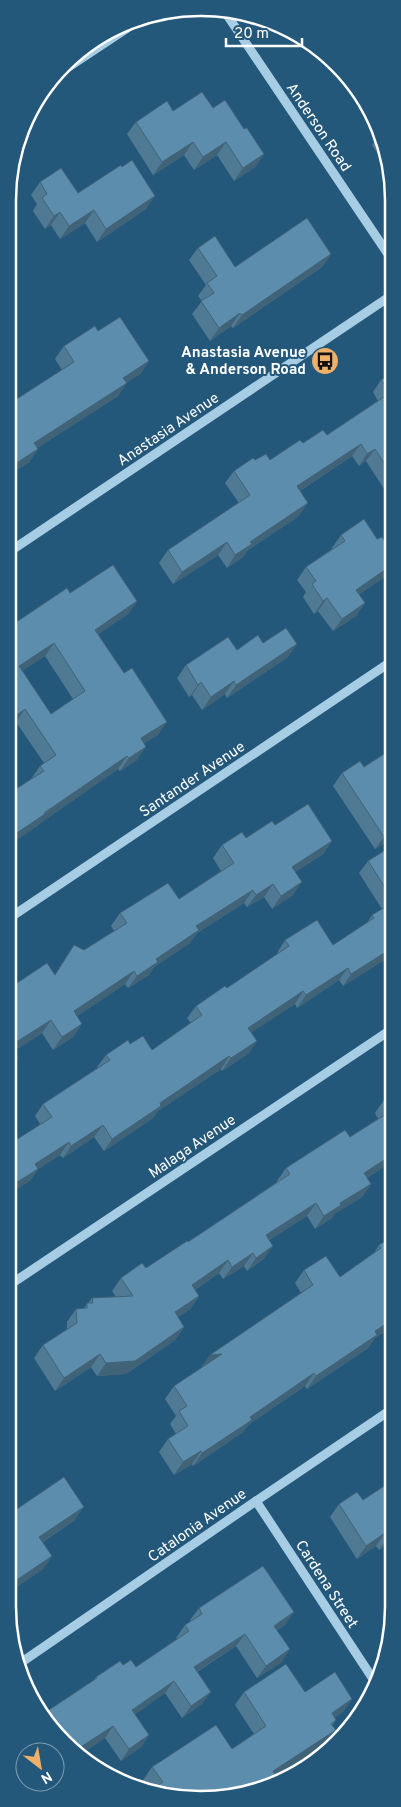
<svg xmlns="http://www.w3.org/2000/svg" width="401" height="1807" viewBox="0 0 401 1807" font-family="Overpass,sans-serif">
<rect width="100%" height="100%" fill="#24587a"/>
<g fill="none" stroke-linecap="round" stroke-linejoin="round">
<!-- minor -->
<g stroke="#a6cde4" stroke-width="9">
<path d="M 223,9 L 392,260"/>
<path d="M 61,72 L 141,19"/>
<path d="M 9,552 L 392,295"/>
<path d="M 8,919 L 392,661"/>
<path d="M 8,1286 L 392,1029"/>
<path d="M 256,1501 L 375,1682"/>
<path d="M 19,1664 L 256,1501 L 392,1409"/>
</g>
</g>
<!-- wall -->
<g fill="#507994" fill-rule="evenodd">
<path d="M 213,108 L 244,129 L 264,154 L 255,167 L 234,181 L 217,155 L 194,170 L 184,155 L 153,175 L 127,134 L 136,122 L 173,111 Z"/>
<path d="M 379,134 L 390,169 L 388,170 L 372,145 Z"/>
<path d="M 40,182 L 78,193 L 146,209 L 97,242 L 85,223 L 60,239 L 51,225 L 45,229 L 33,211 L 37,204 L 31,195 Z"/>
<path d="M 198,248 L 235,267 L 331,254 L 322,267 L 233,328 L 231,326 L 210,341 L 192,314 L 202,301 L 198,296 L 206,285 L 189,260 Z"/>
<path d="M 98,331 L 149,361 L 140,374 L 126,383 L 118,396 L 37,448 L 38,449 L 29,462 L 9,475 L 9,404 L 62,370 L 55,359 L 64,346 Z"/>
<path d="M 392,373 L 392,501 L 366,461 L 359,466 L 352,456 L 300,491 L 299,516 L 248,550 L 243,557 L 227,568 L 218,555 L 173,584 L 159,563 L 168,550 L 239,503 L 225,483 L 234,471 L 255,460 L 270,460 L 303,443 L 327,435 L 378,401 L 373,392 L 381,380 Z"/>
<path d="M 341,535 L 389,574 L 359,594 L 365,603 L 356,616 L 333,631 L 318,611 L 314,614 L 303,597 L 306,592 L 297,580 L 306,567 L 332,549 L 332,548 Z"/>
<path d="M 70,593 L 137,601 L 128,614 L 98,634 L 158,735 L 144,743 L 137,760 L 120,771 L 118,769 L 39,824 L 36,827 L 31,779 L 40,766 L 44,763 L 16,722 L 9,727 L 9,627 ZM 45,656 L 73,699 L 51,714 L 22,670 Z"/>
<path d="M 263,643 L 288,657 L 227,698 L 225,694 L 202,710 L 192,695 L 189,697 L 177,678 L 186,665 L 237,650 Z"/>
<path d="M 392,749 L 392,839 L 375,849 L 333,786 L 342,773 L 364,767 Z"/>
<path d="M 275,825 L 332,841 L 323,854 L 295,872 L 293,895 L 272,909 L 264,897 L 247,907 L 244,903 L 197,933 L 190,943 L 154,967 L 149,975 L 128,988 L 125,984 L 77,1016 L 82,1024 L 73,1037 L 53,1050 L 42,1033 L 14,1051 L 18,1058 L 8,1071 L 8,989 L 55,975 L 74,945 L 84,950 L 114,931 L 111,926 L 120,913 L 179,899 L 221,871 L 213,858 L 222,845 L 246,838 Z"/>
<path d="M 392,846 L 392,955 L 343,986 L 339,980 L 297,1008 L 295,1004 L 251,1032 L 249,1053 L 222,1071 L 221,1069 L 158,1111 L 153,1118 L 104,1151 L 94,1137 L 63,1158 L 60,1155 L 38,1169 L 30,1181 L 40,1124 L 35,1116 L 43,1104 L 98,1068 L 97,1067 L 106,1055 L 130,1044 L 152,1050 L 191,1023 L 187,1018 L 196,1006 L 227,988 L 278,954 L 277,953 L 285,940 L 333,945 L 367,923 L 372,915 L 382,909 L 359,873 L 368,861 Z"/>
<path d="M 392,1095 L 392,1163 L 391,1162 L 367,1178 L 371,1184 L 362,1197 L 334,1214 L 332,1218 L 315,1229 L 307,1216 L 269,1240 L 264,1259 L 247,1271 L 244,1266 L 223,1279 L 219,1273 L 195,1290 L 199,1296 L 190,1309 L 178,1317 L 184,1327 L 175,1340 L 126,1374 L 97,1376 L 91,1367 L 55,1391 L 34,1358 L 43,1345 L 67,1329 L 67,1322 L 76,1309 L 83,1309 L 92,1298 L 116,1297 L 112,1291 L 121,1278 L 146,1268 L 188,1242 L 277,1182 L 277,1181 L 286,1168 L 350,1137 L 378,1119 L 375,1113 L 384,1100 Z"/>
<path d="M 392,1237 L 392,1327 L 375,1338 L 368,1348 L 307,1389 L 305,1386 L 248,1425 L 243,1432 L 193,1466 L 192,1464 L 174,1475 L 159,1452 L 168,1439 L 176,1434 L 170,1424 L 176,1416 L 165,1399 L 174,1386 L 202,1368 L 201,1368 L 210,1355 L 301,1293 L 295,1283 L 304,1270 L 340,1277 L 374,1253 L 379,1245 Z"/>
<path d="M 392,1481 L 392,1542 L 379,1550 L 376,1546 L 357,1559 L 330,1517 L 339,1504 L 363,1500 Z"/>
<path d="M 11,1513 L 75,1520 L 43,1542 L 52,1556 L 43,1569 L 8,1593 L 8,1517 Z"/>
<path d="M 199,1608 L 285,1625 L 277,1630 L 282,1662 L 257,1678 L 236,1646 L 197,1672 L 202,1704 L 182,1718 L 165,1693 L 135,1714 L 149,1735 L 141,1747 L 121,1761 L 105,1738 L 81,1754 L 56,1734 L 96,1677 L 123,1665 L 136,1667 L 177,1639 L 176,1638 L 185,1625 L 191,1621 L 190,1620 Z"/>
<path d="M 244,1692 L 305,1692 L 352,1699 L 343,1712 L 335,1717 L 336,1720 L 332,1726 L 327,1743 L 271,1780 L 267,1785 L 251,1793 L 188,1799 L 150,1789 L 143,1780 L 152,1767 L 232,1749 L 254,1734 L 235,1705 Z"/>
</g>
<!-- shaded-wall -->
<g fill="#416378">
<path d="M 193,142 L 184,155 L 153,175 L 162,162 Z"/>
<path d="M 226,142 L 217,155 L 194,170 L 203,157 Z"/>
<path d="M 264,154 L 255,167 L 234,181 L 243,168 Z"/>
<path d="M 155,196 L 146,209 L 97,242 L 106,229 Z"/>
<path d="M 94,210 L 85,223 L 60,239 L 69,226 Z"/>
<path d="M 60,212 L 51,225 L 45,229 L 54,216 Z"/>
<path d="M 331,254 L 322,267 L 233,328 L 242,315 Z"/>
<path d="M 15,298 L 9,307 L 9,302 Z"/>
<path d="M 240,313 L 231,326 L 210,341 L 219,328 Z"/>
<path d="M 149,361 L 140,374 L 114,391 L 123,378 Z"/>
<path d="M 127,383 L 118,396 L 25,456 L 34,443 Z"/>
<path d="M 361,444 L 352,456 L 288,499 L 297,486 Z"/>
<path d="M 38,449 L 29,462 L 9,475 L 9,471 L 12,466 Z"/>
<path d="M 375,449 L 366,461 L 359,466 L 367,454 Z"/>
<path d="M 308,503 L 299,516 L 248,550 L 243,557 L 227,568 L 235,555 L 250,542 Z"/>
<path d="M 227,542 L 218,555 L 173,584 L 182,572 Z"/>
<path d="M 392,565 L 392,570 L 389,574 L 347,603 L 356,590 Z"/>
<path d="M 327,598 L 318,611 L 314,614 L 323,601 Z"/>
<path d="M 137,601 L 128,614 L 86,642 L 95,630 Z"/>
<path d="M 365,603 L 356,616 L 333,631 L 342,619 Z"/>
<path d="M 54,643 L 45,656 L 10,679 L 19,666 Z"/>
<path d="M 297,644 L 288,657 L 227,698 L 236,685 Z"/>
<path d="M 234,681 L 225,694 L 202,710 L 211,697 Z"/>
<path d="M 201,682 L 192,695 L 189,697 L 198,685 Z"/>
<path d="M 25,709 L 16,722 L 9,727 L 9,725 L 14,717 Z"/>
<path d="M 167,722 L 158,735 L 132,751 L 141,738 Z"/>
<path d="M 146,747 L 137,760 L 120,771 L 129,758 Z"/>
<path d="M 127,756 L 118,769 L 39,824 L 36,827 L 8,846 L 8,839 Z"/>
<path d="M 392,832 L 392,839 L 375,849 L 384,837 Z"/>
<path d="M 332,841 L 323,854 L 283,880 L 292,867 Z"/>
<path d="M 302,882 L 293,895 L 272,909 L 281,896 Z"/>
<path d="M 273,884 L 264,897 L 247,907 L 256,895 Z"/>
<path d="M 253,890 L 244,903 L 197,933 L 190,943 L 154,967 L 149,975 L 128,988 L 137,976 L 156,959 L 196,926 Z"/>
<path d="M 392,948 L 392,955 L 343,986 L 351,974 Z"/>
<path d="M 348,968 L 339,980 L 297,1008 L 306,995 Z"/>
<path d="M 134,971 L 125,984 L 65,1024 L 74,1011 Z"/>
<path d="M 303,991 L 295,1004 L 240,1040 L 248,1028 Z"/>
<path d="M 51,1020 L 42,1033 L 8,1055 L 10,1046 Z"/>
<path d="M 82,1024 L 73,1037 L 53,1050 L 62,1037 Z"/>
<path d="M 257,1041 L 249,1053 L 222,1071 L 231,1058 Z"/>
<path d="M 229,1056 L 221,1069 L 158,1111 L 153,1118 L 104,1151 L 112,1139 L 160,1103 Z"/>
<path d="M 18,1058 L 8,1071 L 8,1064 Z"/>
<path d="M 103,1125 L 94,1137 L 63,1158 L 71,1146 Z"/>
<path d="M 69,1142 L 60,1155 L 27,1176 L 35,1164 Z"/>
<path d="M 392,1155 L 391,1162 L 355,1186 L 364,1173 Z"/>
<path d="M 38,1169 L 30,1181 L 8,1195 L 8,1188 Z"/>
<path d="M 371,1184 L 362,1197 L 334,1214 L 332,1218 L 315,1229 L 324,1216 L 340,1203 Z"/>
<path d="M 316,1203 L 307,1216 L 257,1248 L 266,1235 Z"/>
<path d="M 273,1246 L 264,1259 L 247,1271 L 256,1258 Z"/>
<path d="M 253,1253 L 244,1266 L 223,1279 L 232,1267 Z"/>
<path d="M 228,1260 L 219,1273 L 183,1298 L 192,1285 Z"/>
<path d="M 199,1296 L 190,1309 L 166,1325 L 175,1312 Z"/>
<path d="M 392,1320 L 392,1327 L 375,1338 L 368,1348 L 307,1389 L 316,1376 L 375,1331 Z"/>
<path d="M 184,1327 L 175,1340 L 126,1374 L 97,1376 L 106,1363 Z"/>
<path d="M 100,1354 L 91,1367 L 55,1391 L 64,1378 Z"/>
<path d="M 222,1354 L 213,1367 L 201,1368 L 210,1355 Z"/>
<path d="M 314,1373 L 305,1386 L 248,1425 L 243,1432 L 193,1466 L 202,1453 L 250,1417 Z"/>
<path d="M 201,1451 L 192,1464 L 174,1475 L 183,1462 Z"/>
<path d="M 84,1507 L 75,1520 L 30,1550 L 39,1537 Z"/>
<path d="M 385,1533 L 376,1546 L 357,1559 L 366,1546 Z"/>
<path d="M 392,1535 L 392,1542 L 379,1550 L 388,1537 Z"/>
<path d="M 52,1556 L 43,1569 L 8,1593 L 8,1586 Z"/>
<path d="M 294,1612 L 285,1625 L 266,1638 L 274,1626 Z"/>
<path d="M 245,1634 L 236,1646 L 185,1679 L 194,1667 Z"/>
<path d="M 290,1649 L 282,1662 L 257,1678 L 266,1666 Z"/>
<path d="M 174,1681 L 165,1693 L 124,1722 L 132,1710 Z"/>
<path d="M 211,1692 L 202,1704 L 182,1718 L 191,1706 Z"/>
<path d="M 352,1699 L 343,1712 L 323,1726 L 332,1713 Z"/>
<path d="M 113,1726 L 105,1738 L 81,1754 L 76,1750 Z"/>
<path d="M 336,1730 L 327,1743 L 271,1780 L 267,1785 L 253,1792 L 257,1785 L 273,1771 Z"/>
<path d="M 149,1735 L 141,1747 L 121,1761 L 129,1749 Z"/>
<path d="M 256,1782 L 248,1793 L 238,1794 Z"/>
</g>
<!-- building -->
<g fill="#5d8dac" stroke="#416378" fill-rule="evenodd">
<path d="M 202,92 L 213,108 L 225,100 L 244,129 L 247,128 L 264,154 L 243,168 L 226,142 L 203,157 L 193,142 L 162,162 L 136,122 L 167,101 L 173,111 Z"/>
<path d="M 132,160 L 155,196 L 106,229 L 94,210 L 69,226 L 60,212 L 54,216 L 42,198 L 47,194 L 40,182 L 61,168 L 78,193 L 121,165 L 122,167 Z"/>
<path d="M 307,218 L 331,254 L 242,315 L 240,313 L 219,328 L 201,301 L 214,293 L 207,283 L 217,276 L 198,248 L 215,236 L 235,267 Z"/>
<path d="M 9,247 L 13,253 L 9,256 Z"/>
<path d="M 9,289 L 15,298 L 9,302 Z"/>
<path d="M 120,317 L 149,361 L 123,378 L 127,383 L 34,443 L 38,449 L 12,466 L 10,462 L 9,463 L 9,404 L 74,362 L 64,346 L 95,326 L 98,331 Z"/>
<path d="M 392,373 L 392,475 L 375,449 L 367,454 L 361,444 L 297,486 L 308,503 L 250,542 L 252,544 L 235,555 L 227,542 L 182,572 L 168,550 L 250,495 L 234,471 L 253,458 L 255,460 L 266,454 L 270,460 L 300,440 L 303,443 L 323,430 L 327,435 L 390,393 L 381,380 Z"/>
<path d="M 364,519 L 377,539 L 382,537 L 392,552 L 392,565 L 356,590 L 365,603 L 342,619 L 327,598 L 323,601 L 312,584 L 316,581 L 306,567 L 345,541 L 341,535 Z"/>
<path d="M 113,565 L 137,601 L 95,630 L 124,673 L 132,668 L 167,722 L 141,738 L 146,747 L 129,758 L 127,756 L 44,813 L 45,814 L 8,839 L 8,794 L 44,771 L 40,766 L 56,755 L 25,709 L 14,717 L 9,708 L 9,627 L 67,588 L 70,593 ZM 54,643 L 85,691 L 51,714 L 19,666 Z"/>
<path d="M 286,628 L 297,644 L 236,685 L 234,681 L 211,697 L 201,682 L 198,685 L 186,665 L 228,637 L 237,650 L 258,635 L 263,643 Z"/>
<path d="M 392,749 L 392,832 L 384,837 L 342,773 L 360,761 L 364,767 Z"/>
<path d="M 308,804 L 332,841 L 292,867 L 302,882 L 281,896 L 273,884 L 256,895 L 253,890 L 196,926 L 199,930 L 156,959 L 158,962 L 137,976 L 134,971 L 74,1011 L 82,1024 L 62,1037 L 51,1020 L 10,1046 L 18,1058 L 8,1064 L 8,989 L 47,963 L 55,975 L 74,945 L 84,950 L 127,923 L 120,913 L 168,883 L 179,899 L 234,863 L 222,845 L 242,832 L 246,838 L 272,821 L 275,825 Z"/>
<path d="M 392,846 L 392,898 L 368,861 Z"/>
<path d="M 392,903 L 392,948 L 351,974 L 348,968 L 306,995 L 303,991 L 248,1028 L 257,1041 L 231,1058 L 229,1056 L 160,1103 L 161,1106 L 112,1139 L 103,1125 L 71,1146 L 69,1142 L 35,1164 L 38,1169 L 8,1188 L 8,1145 L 52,1117 L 43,1104 L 110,1060 L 106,1055 L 128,1040 L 130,1044 L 143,1036 L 152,1050 L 202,1015 L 196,1006 L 225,986 L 227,988 L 289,946 L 285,940 L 317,920 L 333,945 L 374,918 L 372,915 Z"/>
<path d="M 392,1095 L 392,1155 L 364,1173 L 371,1184 L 340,1203 L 341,1205 L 324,1216 L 316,1203 L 266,1235 L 273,1246 L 256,1258 L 253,1253 L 232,1267 L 228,1260 L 192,1285 L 199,1296 L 175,1312 L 184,1327 L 135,1361 L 106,1363 L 100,1354 L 64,1378 L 43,1345 L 77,1323 L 76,1309 L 87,1308 L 87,1303 L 93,1303 L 92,1298 L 133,1296 L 121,1278 L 142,1263 L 146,1268 L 187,1241 L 188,1242 L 290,1174 L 286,1168 L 345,1130 L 350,1137 L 391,1111 L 384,1100 Z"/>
<path d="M 392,1237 L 392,1320 L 375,1331 L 377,1335 L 316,1376 L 314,1373 L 250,1417 L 252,1420 L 202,1453 L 201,1451 L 183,1462 L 168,1439 L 188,1426 L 179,1411 L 187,1406 L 174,1386 L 222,1354 L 210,1355 L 313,1285 L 304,1270 L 326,1256 L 340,1277 L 381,1248 L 379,1245 Z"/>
<path d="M 64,1477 L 84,1507 L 39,1537 L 52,1556 L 8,1586 L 8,1522 L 14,1518 L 11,1513 Z"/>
<path d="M 392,1481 L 392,1535 L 388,1537 L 385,1533 L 366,1546 L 339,1504 L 357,1492 L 363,1500 Z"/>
<path d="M 263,1566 L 294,1612 L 274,1626 L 290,1649 L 266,1666 L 245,1634 L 194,1667 L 211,1692 L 191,1706 L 174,1681 L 132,1710 L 149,1735 L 129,1749 L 113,1726 L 76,1750 L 56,1734 L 43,1714 L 97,1678 L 96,1677 L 120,1661 L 123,1665 L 131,1660 L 136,1667 L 189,1631 L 185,1625 L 202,1614 L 199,1608 Z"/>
<path d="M 286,1664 L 305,1692 L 335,1672 L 352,1699 L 332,1713 L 336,1720 L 331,1724 L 336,1730 L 273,1771 L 275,1774 L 257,1785 L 256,1782 L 238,1794 L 188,1799 L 152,1789 L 163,1782 L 152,1767 L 216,1725 L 232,1749 L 266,1726 L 244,1692 Z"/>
</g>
<!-- icons -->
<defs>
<g id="bus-disc" transform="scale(1.4375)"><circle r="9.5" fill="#efb16a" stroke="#24587a"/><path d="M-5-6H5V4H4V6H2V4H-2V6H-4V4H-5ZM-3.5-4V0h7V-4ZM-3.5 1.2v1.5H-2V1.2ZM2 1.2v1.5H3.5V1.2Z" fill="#111"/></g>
</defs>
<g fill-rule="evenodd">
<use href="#bus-disc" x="325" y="361"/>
</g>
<g text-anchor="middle" stroke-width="4" stroke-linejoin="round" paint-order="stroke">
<!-- street labels -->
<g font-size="15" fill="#fff" stroke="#24587a">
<text transform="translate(319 127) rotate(56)" y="5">Anderson Road</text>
<text transform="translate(168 429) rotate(-34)" y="5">Anastasia Avenue</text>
<text transform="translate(192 779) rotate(-34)" y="5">Santander Avenue</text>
<text transform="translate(192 1146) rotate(-34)" y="5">Malaga Avenue</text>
<text transform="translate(197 1525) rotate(-35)" y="5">Catalonia Avenue</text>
<text transform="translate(327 1584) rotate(57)" y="5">Cardena Street</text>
</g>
<!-- poi labels -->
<g font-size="15" font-weight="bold" fill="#fff" stroke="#24587a" text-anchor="end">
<text x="306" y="357">Anastasia Avenue<tspan x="306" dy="17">&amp; Anderson Road</tspan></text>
</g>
</g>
<!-- crop -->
<path d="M0 0H401V1807H0ZM200 16H201A184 184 0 0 1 385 200V1607A184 184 0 0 1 201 1791H200A184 184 0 0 1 16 1607V200A184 184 0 0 1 200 16Z" fill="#24587a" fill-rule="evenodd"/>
<path fill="none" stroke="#fff" stroke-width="2.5" d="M200 16H201A184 184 0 0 1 385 200V1607A184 184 0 0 1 201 1791H200A184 184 0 0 1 16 1607V200A184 184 0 0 1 200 16Z"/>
<!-- north arrow -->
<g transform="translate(40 1767) rotate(149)"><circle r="24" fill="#24587a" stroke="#7c9baf"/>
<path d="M0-4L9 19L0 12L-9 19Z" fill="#efb16a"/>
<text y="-8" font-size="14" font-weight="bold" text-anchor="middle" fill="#ffffff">N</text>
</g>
<!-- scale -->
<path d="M226 38v8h76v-8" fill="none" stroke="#ffffff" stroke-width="2.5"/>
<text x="234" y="38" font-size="15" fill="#ffffff" stroke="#24587a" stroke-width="4" paint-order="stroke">20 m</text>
</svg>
